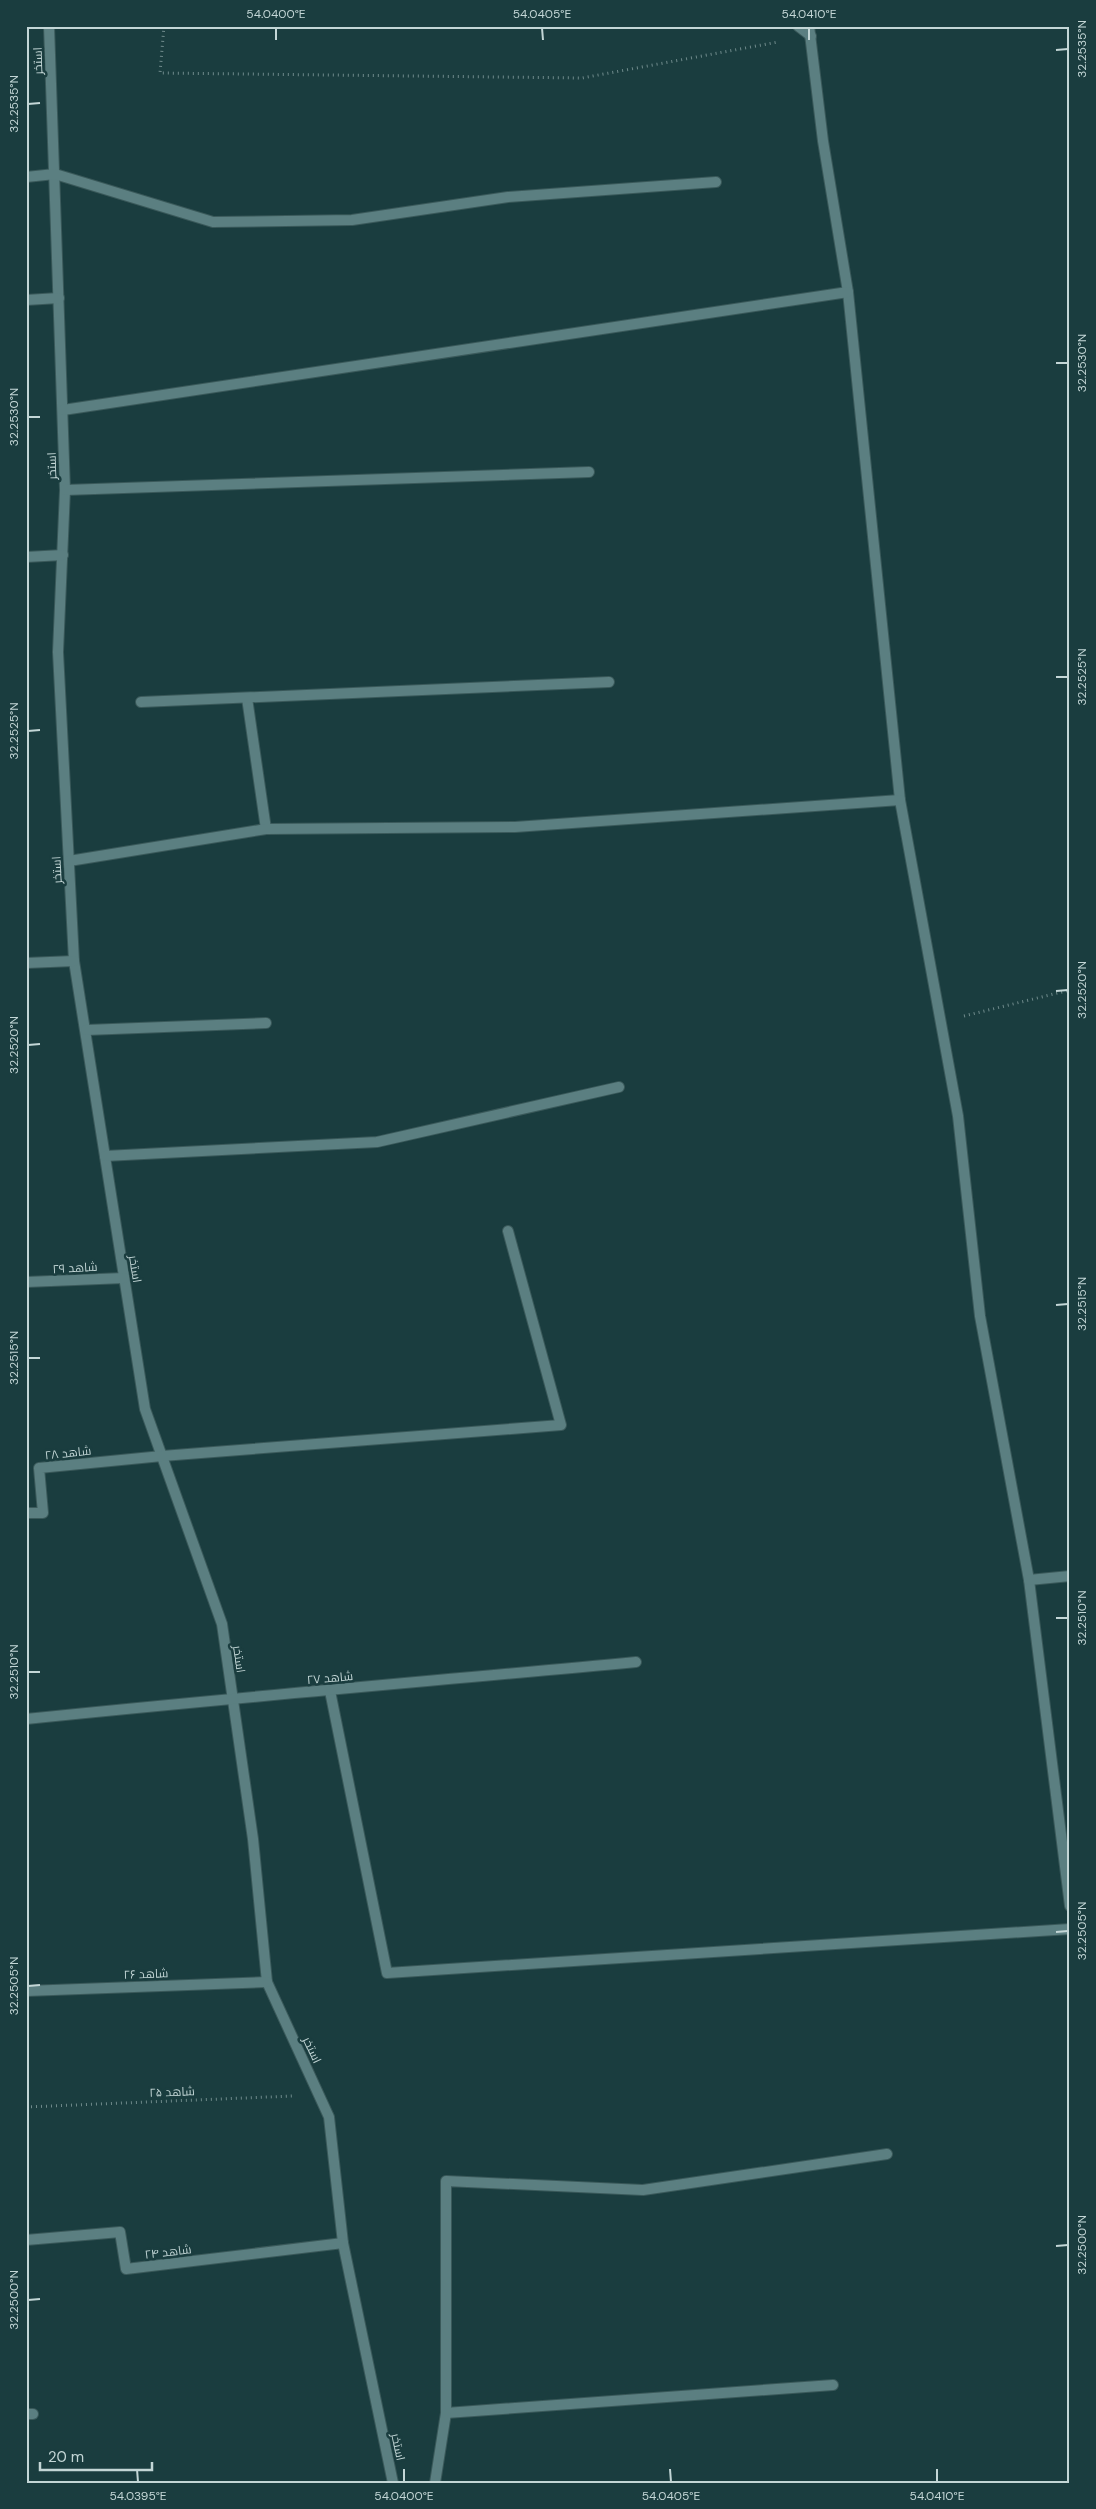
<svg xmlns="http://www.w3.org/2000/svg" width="1096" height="2509" viewBox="0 0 1096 2509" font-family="'DM Sans',Cairo,sans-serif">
<rect width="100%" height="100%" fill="#1a3d3f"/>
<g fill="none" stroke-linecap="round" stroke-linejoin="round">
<!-- minor casing -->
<g stroke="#3a595a" stroke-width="12">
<g id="minor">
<path d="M 49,26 L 65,490 L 58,652 L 74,961 L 145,1409 L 222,1624 L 253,1839 L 267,1982 L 329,2117 L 343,2243 L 393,2483"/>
<path d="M 798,26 L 811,36"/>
<path d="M 809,26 L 823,141 L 848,292 L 900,800 L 958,1116 L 980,1316 L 1029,1580 L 1070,1906"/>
<path d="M 26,177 L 55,174 L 213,222 L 352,220 L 508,197 L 716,182"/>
<path d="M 26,300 L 59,298"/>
<path d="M 63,410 L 848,292"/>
<path d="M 65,490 L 589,472"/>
<path d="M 26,557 L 63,555"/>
<path d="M 247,698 L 266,829"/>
<path d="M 141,702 L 609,682"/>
<path d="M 69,861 L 266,829 L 515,827 L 900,800"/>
<path d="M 26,963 L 74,961"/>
<path d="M 86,1030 L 266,1023"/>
<path d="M 105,1156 L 377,1142 L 619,1087"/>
<path d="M 26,1282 L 124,1278"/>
<path d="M 26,1513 L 43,1513 L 39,1468 L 162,1456 L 561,1425 L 508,1231"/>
<path d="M 1029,1580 L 1070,1576"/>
<path d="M 330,1691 L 387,1973 L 1070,1929"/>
<path d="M 26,1719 C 229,1698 433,1681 636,1662"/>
<path d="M 26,1991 L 267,1982"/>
<path d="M 26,2240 L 120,2232 L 126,2269 L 343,2243"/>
<path d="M 446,2413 L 833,2385"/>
<path d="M 26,2414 L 33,2414"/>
<path d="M 435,2483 L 446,2413 L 446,2181 L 643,2190 L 887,2154"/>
</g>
</g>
<!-- path -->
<g stroke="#6f8a8b" stroke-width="3" stroke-dasharray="1 4" stroke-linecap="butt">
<path d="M 164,26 L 160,73 L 582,78 L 778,42"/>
<path d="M 964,1016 L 1070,990"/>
<path d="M 26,2107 L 293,2096"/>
</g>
<!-- minor -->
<use href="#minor" stroke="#5b7f81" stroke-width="10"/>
</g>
<!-- ticks -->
<path fill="none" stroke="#c3d6d6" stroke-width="2" d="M 276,28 L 276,40M 542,28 L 543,40M 809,28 L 809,40M 1056,50 L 1068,49M 28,104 L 40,103M 1056,363 L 1068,363M 28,417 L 40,417M 1056,677 L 1068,677M 28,731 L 40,730M 1056,991 L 1068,990M 28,1045 L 40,1044M 1056,1305 L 1068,1304M 28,1358 L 40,1358M 1056,1618 L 1068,1618M 28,1672 L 40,1672M 1056,1932 L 1068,1931M 28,1986 L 40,1985M 1056,2246 L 1068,2245M 28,2300 L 40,2299M 137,2469 L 138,2482M 404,2469 L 404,2482M 670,2469 L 671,2482M 937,2469 L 937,2482"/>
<g text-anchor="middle" stroke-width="5" stroke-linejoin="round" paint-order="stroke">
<!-- street labels -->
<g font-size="12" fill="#c3d6d6" stroke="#1a3d3f">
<text transform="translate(38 61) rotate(-92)" y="4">استخر</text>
<text transform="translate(52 466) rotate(-92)" y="4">استخر</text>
<text transform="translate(57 870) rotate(-93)" y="4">استخر</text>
<text transform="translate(75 1268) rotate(-3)" y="4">شاهد ۲۹</text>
<text transform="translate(135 1269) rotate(81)" y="4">استخر</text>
<text transform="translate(68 1453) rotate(-6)" y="4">شاهد ۲۸</text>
<text transform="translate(239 1659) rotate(82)" y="4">استخر</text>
<text transform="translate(330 1678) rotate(-5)" y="4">شاهد ۲۷</text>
<text transform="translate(146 1974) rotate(-2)" y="4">شاهد ۲۶</text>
<text transform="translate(312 2050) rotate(65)" y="4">استخر</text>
<text transform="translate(172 2092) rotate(-2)" y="4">شاهد ۲۵</text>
<text transform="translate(168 2252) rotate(-7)" y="4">شاهد ۲۴</text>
<text transform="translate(398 2447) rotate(78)" y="4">استخر</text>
</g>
</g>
<!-- border -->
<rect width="1096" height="2509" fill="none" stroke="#1a3d3f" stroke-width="55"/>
<!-- scale -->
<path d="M40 2462v8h112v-8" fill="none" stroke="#c3d6d6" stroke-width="2.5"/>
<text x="48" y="2462" font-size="15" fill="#c3d6d6" stroke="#1a3d3f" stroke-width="4" paint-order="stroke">20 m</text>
<rect x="28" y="28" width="1040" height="2454" fill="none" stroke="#c3d6d6" stroke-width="2"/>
<g font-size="12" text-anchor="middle" fill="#c3d6d6">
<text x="276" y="18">54.0400°E</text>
<text x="542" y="18">54.0405°E</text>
<text x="809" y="18">54.0410°E</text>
<text transform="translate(1082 49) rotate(-90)" y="4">32.2535°N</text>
<text transform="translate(14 104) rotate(-90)" y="4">32.2535°N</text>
<text transform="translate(1082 363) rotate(-90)" y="4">32.2530°N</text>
<text transform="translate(14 417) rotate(-90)" y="4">32.2530°N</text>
<text transform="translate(1082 677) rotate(-90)" y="4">32.2525°N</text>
<text transform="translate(14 731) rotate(-90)" y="4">32.2525°N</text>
<text transform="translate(1082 990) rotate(-90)" y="4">32.2520°N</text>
<text transform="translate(14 1045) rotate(-90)" y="4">32.2520°N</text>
<text transform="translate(1082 1304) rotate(-90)" y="4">32.2515°N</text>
<text transform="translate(14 1358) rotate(-90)" y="4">32.2515°N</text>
<text transform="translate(1082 1618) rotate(-90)" y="4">32.2510°N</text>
<text transform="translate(14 1672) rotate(-90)" y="4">32.2510°N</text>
<text transform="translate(1082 1931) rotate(-90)" y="4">32.2505°N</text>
<text transform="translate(14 1986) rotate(-90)" y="4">32.2505°N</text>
<text transform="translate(1082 2245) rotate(-90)" y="4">32.2500°N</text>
<text transform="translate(14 2300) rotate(-90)" y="4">32.2500°N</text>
<text x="138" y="2500">54.0395°E</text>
<text x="404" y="2500">54.0400°E</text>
<text x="671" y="2500">54.0405°E</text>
<text x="937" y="2500">54.0410°E</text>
</g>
</svg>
